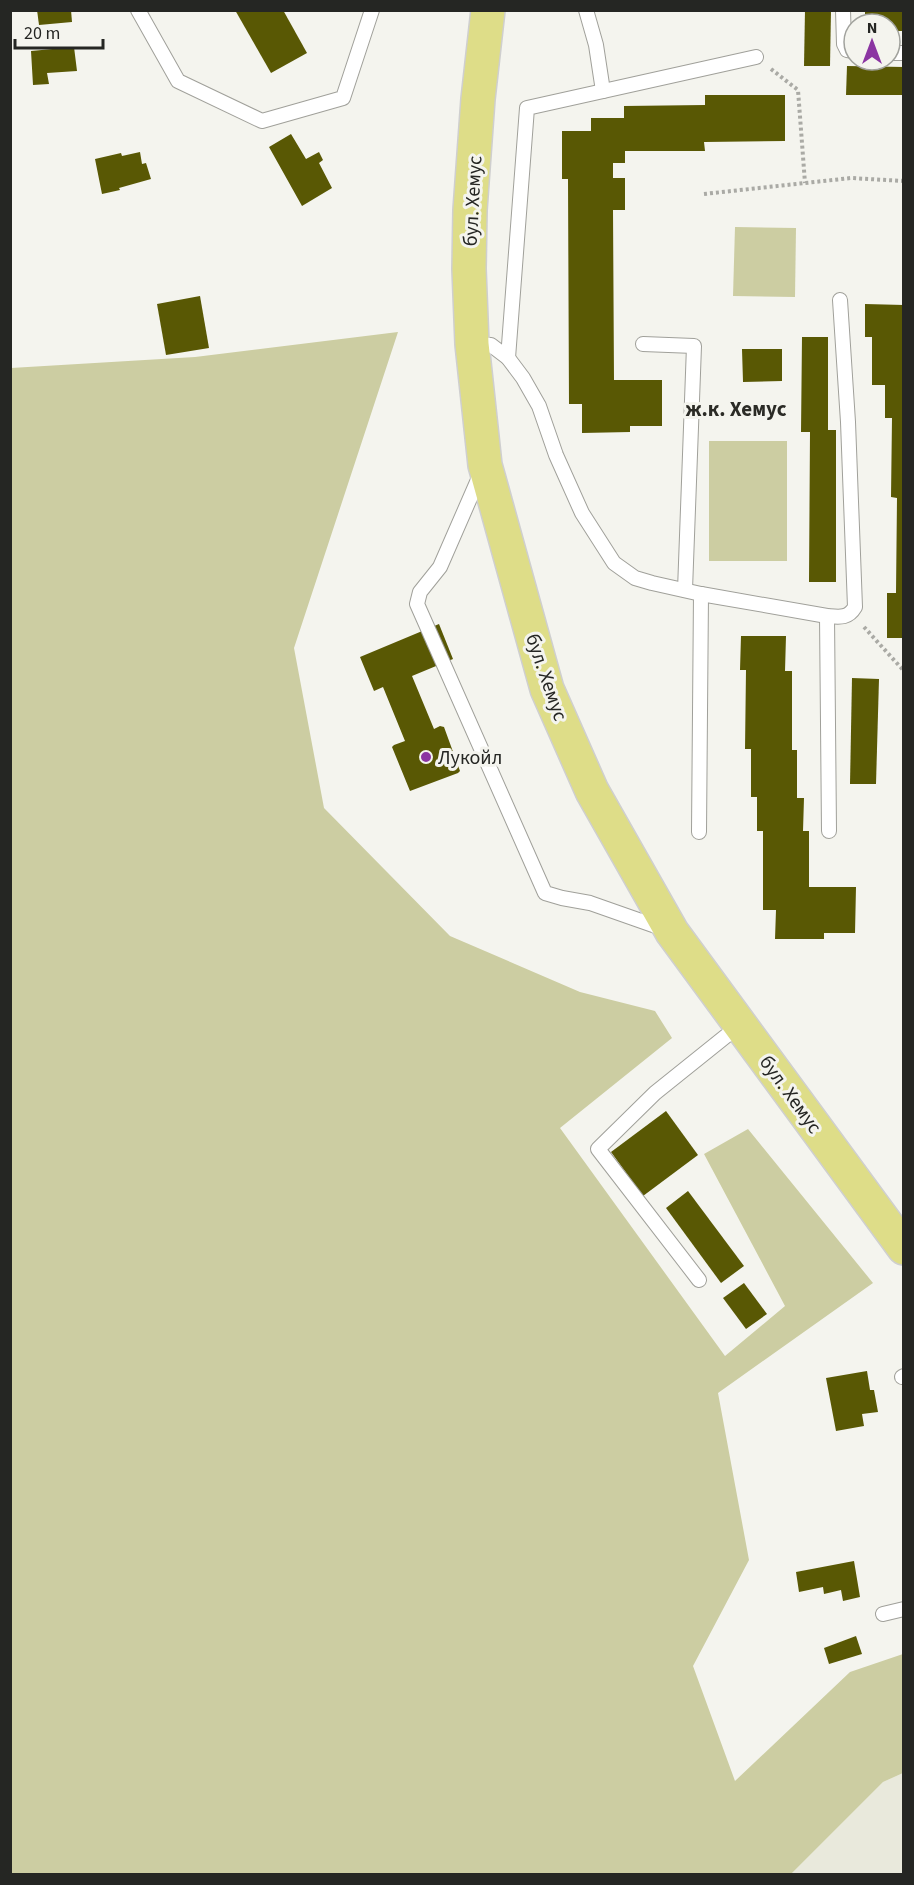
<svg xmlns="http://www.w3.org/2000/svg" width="914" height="1885" viewBox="0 0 914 1885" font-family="'Source Sans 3',sans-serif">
<rect width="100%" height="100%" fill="#f4f4ee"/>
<!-- built -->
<path fill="#e9e9dc" d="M 903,1773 L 903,1874 L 791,1874 L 883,1782 Z"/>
<!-- green -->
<g fill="#cccda2">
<path d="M 735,227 L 796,228 L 795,297 L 733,296 Z"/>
<path d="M 398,332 L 294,648 L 324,808 L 450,936 L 580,992 L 655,1011 L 672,1038 L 560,1128 L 725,1356 L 785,1306 L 704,1154 L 748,1129 L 873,1283 L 718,1393 L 749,1560 L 693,1666 L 735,1781 L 850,1672 L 903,1654 L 903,1773 L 883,1782 L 791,1874 L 11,1874 L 11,368 L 195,357 Z"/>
<rect x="709" y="441" width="78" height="120"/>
</g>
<!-- building -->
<g fill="#595804">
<path d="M 37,10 L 71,10 L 72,22 L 39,25 Z"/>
<path d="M 235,10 L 283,10 L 307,53 L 271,73 Z"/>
<path d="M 805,10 L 831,10 L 830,66 L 804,66 Z"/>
<path d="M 865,10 L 904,10 L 904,31 L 890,31 L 890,24 L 865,24 Z"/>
<path d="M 74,47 L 77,71 L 47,73 L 49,84 L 33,85 L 31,51 Z"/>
<path d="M 847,66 L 904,67 L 904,95 L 846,95 Z"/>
<path d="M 705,95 L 785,95 L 785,141 L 704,142 L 705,151 L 625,151 L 625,163 L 613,163 L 613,178 L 625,178 L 625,210 L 613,210 L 614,380 L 662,380 L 662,426 L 630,426 L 630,432 L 582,433 L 582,404 L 569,404 L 568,179 L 562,179 L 562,131 L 591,131 L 591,118 L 624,118 L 624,106 L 705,105 Z"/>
<path d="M 291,134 L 306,159 L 319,152 L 323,160 L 319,163 L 332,188 L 302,206 L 269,147 Z"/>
<path d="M 140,152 L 142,164 L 146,163 L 151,179 L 119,188 L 120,190 L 102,194 L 95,159 L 121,153 L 122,156 Z"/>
<path d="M 200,296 L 209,348 L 166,355 L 157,304 Z"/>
<path d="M 865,304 L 904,305 L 904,638 L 887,638 L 887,593 L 896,593 L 897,498 L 891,497 L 892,418 L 885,418 L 885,385 L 872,385 L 872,337 L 865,337 Z"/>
<path d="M 802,337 L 828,337 L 828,430 L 836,430 L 836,582 L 809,582 L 810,432 L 801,432 Z"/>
<path d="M 742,349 L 782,349 L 782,381 L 743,382 Z"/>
<path d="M 439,624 L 453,659 L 412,676 L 434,729 L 440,726 L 444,727 L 460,771 L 458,773 L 410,791 L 392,747 L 394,745 L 405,741 L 383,687 L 374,691 L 360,657 Z"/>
<path d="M 741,636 L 786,636 L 785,671 L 792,671 L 792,750 L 797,750 L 797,798 L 804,798 L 803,831 L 809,831 L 809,887 L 856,887 L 855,933 L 824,933 L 824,939 L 775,939 L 776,910 L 763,910 L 763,831 L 757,831 L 757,797 L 751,797 L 751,749 L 745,749 L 746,670 L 740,670 Z"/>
<path d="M 852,678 L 879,679 L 876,784 L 850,784 Z"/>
<path d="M 666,1111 L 698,1155 L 643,1196 L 611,1152 Z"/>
<path d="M 688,1191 L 744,1266 L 721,1283 L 666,1208 Z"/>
<path d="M 744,1283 L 767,1314 L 746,1329 L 723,1298 Z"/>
<path d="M 867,1371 L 870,1390 L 874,1390 L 878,1412 L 862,1414 L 864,1426 L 836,1431 L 826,1378 Z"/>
<path d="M 854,1561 L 860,1597 L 843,1601 L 841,1590 L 824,1594 L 823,1587 L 799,1592 L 796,1572 Z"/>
<path d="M 856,1636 L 862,1654 L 829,1664 L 824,1648 Z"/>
</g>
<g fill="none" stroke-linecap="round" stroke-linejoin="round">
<!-- lane casing -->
<g stroke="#a0a09a" stroke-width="16">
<g id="lane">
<path d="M 138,10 L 178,81 L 262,121 L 343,98 L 372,10"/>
<path d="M 586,10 L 596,45 L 603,91"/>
<path d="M 843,10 L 844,44 L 847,50 L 854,51"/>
<path d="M 890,53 L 904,53"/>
<path d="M 472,344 L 491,345 L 508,358 L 523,378 L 539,406 L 556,455 L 582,513 L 614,563 L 635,578 L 652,583 L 701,594 L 827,616 C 839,617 848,619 855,607 L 848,422 L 840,300"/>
<path d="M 643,344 L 694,346 L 685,590"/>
<path d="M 508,358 L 527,108 L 756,57"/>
<path d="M 481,473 L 440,567 L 420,592 L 417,604 L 545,893 L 562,898 L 590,903 L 664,929"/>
<path d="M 827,616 L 829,831"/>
<path d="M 699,832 L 701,594"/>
<path d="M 699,1280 L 598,1149 L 655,1093 L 741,1024"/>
<path d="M 902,1377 L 904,1376"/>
<path d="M 883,1614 L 904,1609"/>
</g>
</g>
<!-- primary casing -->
<g stroke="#cfcfcf" stroke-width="36">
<path id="primary" d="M 488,10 L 478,99 L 470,210 L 469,269 L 472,344 L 485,465 L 547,689 L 592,791 L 672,932 L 904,1248"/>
</g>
<!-- path -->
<g stroke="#aaaaa5" stroke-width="4" stroke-dasharray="3 3" stroke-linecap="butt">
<path d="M 771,69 L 798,90 L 805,183"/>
<path d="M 704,194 L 851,178 L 904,181"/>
<path d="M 864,627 L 904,671"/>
</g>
<!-- lane -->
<use href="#lane" stroke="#fff" stroke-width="14"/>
<!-- primary -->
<use href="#primary" stroke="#dedd88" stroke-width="33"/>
</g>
<!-- markers -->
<circle fill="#8b35a2" stroke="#f4f4ee" stroke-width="2" cx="426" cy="757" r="6"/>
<g text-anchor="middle" stroke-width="6" stroke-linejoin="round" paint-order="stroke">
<!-- street labels -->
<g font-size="20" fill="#252623" stroke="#f4f4ee">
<text transform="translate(472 201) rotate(-87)" y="7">бул. Хемус</text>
<text transform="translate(547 677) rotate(71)" y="7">бул. Хемус</text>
<text transform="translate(791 1094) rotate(54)" y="7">бул. Хемус</text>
</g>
<!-- poi labels -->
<g font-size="20" fill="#252623" stroke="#f4f4ee" text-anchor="start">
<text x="438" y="764">Лукойл</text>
</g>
<!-- neighbourhood labels -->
<g font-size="21" font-weight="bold" fill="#2b2b26" stroke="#f4f4ee">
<text x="736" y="416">ж.к. Хемус</text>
</g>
</g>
<!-- border -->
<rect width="914" height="1885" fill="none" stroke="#252623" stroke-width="24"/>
<!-- north arrow -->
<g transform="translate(872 42)"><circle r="28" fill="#f4f4ee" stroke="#a1a29d" stroke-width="1.5"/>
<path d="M0-4.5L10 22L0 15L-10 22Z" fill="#8b35a2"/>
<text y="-9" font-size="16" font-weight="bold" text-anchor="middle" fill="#252623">N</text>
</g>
<!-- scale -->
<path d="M15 39v9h88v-9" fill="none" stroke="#252623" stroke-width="3"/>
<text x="24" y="39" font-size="18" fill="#252623" stroke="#f4f4ee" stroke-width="4.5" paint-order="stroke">20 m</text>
</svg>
